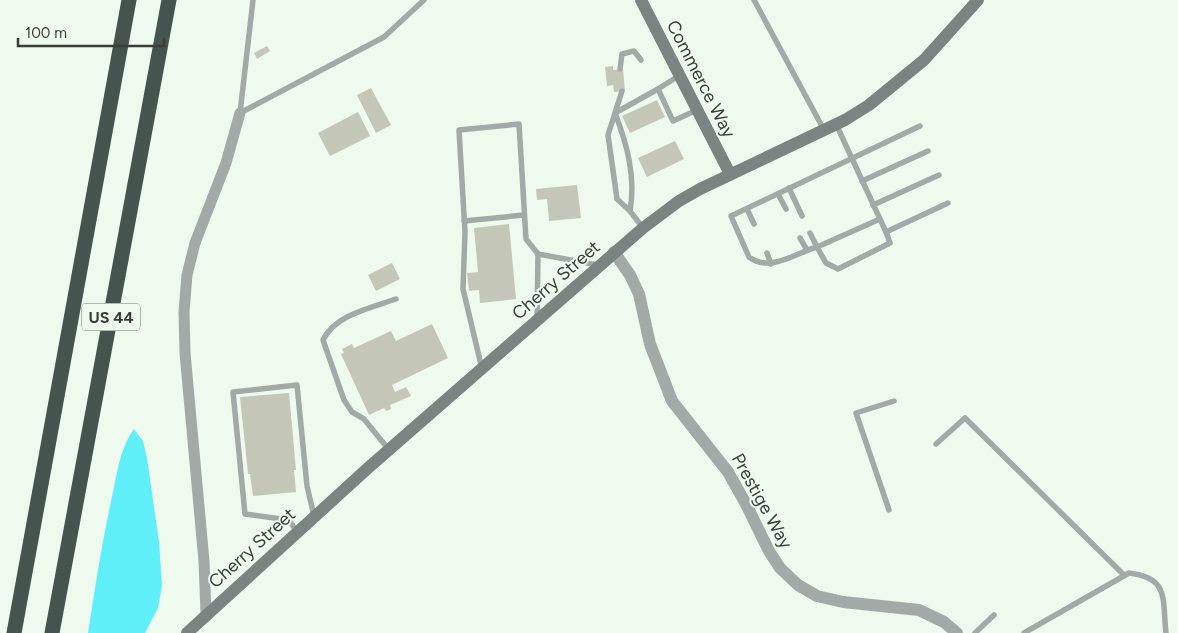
<svg xmlns="http://www.w3.org/2000/svg" width="1178" height="633" viewBox="0 0 1178 633" font-family="Figtree,sans-serif">
<rect width="100%" height="100%" fill="#effaee"/>
<!-- water -->
<path fill="#5feff9" d="M 134,429 L 143,441 L 147,458 L 159,542 L 162,585 L 158,608 L 145,633 L 88,633 C 95,587 102,542 112,497 C 117,474 120,448 134,429 Z"/>
<!-- building -->
<g fill="#c4c6b8">
<path d="M 267,46 L 270,51 L 257,59 L 254,53 Z"/>
<path d="M 613,66 L 613,70 L 623,69 L 625,91 L 614,92 L 613,85 L 607,86 L 605,67 Z"/>
<path d="M 371,88 L 391,125 L 376,133 L 357,95 Z"/>
<path d="M 657,100 L 665,117 L 630,133 L 622,116 Z"/>
<path d="M 358,112 L 370,136 L 330,156 L 318,133 Z"/>
<path d="M 675,141 L 684,159 L 647,177 L 638,158 Z"/>
<path d="M 577,185 L 581,218 L 549,221 L 547,199 L 537,200 L 536,189 Z"/>
<path d="M 509,224 L 516,299 L 480,303 L 479,290 L 469,291 L 467,273 L 478,272 L 474,228 Z"/>
<path d="M 392,263 L 400,279 L 376,291 L 368,275 Z"/>
<path d="M 432,324 L 448,358 L 392,385 L 395,392 L 406,387 L 411,396 L 390,405 L 391,409 L 386,411 L 384,408 L 369,415 L 341,354 L 344,353 L 342,349 L 352,344 L 354,348 L 391,331 L 396,341 Z"/>
<path d="M 289,393 L 296,470 L 294,470 L 296,492 L 253,496 L 250,474 L 248,474 L 240,397 Z"/>
</g>
<g fill="none" stroke-linecap="round" stroke-linejoin="round">
<!-- service -->
<g stroke="#a2aaa7" stroke-width="5.5">
<path d="M 754,0 L 824,130"/>
<path d="M 620,69 L 622,54 L 634,51 L 641,60"/>
<path d="M 680,75 L 658,89 L 673,121 L 697,110"/>
<path d="M 622,91 L 608,135 L 617,199 L 630,211"/>
<path d="M 240,113 L 384,37 L 424,0"/>
<path d="M 240,113 L 253,0"/>
<path d="M 836,124 L 886,232 L 890,243 L 838,269 L 826,263 L 817,247 L 880,219"/>
<path d="M 862,181 L 928,151"/>
<path d="M 789,188 L 802,216"/>
<path d="M 778,194 L 786,209"/>
<path d="M 873,205 L 939,175"/>
<path d="M 747,209 L 754,224"/>
<path d="M 464,221 L 524,215"/>
<path d="M 643,228 L 630,211 C 636,177 627,144 615,113 L 658,89"/>
<path d="M 886,232 L 948,203"/>
<path d="M 810,233 L 817,247 C 795,253 770,273 749,257 L 731,216 L 920,126"/>
<path d="M 800,238 L 807,250"/>
<path d="M 767,253 L 771,264"/>
<path d="M 537,319 L 538,254"/>
<path d="M 482,369 L 463,289 L 465,232 L 459,130 L 519,124 L 526,239 L 538,254 L 598,265"/>
<path d="M 936,444 L 965,418 L 1124,575"/>
<path d="M 389,450 L 364,419 L 352,412 L 344,400 L 323,340 C 335,315 370,308 396,299"/>
<path d="M 889,510 L 856,413 L 894,401"/>
<path d="M 297,532 L 289,520 L 245,514 L 233,392 L 297,385 L 307,486 L 314,516"/>
<path d="M 975,633 L 994,615"/>
<path d="M 1024,633 L 1129,573 C 1170,578 1162,599 1166,633"/>
</g>
<!-- minor -->
<path stroke="#a2aaa7" stroke-width="11" d="M 206,614 L 204,561 L 185,353 L 184,312 L 187,275 L 195,243 L 226,163 L 240,113"/>
<!-- tertiary -->
<path stroke="#a2aaa7" stroke-width="12" d="M 614,252 L 630,275 L 639,294 L 650,344 L 672,401 L 728,472 L 746,504 L 769,551 L 780,568 L 798,585 L 817,596 L 843,602 L 919,610 L 944,622 L 957,633"/>
<!-- secondary -->
<g stroke="#7a8481" stroke-width="12">
<path d="M 641,0 L 730,174"/>
<path d="M 187,633 L 368,468 L 643,228 L 679,201 L 700,189 L 845,120 L 869,105 L 924,60 L 978,0"/>
</g>
<!-- motorway -->
<g stroke="#45544f" stroke-width="15">
<path d="M 14,633 L 129,0"/>
<path d="M 52,633 L 169,0"/>
</g>
</g>
<g text-anchor="middle" stroke-width="4" stroke-linejoin="round" paint-order="stroke">
<!-- shield labels -->
<rect fill="#effaee" stroke="#6f766f" stroke-width="1" x="82" y="303.5" width="58" height="27" rx="4"/>
<g font-size="16" font-weight="bold" fill="#383d38">
<text x="111" y="323">US 44</text>
</g>
<!-- street labels -->
<g font-size="18" fill="#383d38" stroke="#effaee">
<text transform="translate(701 79) rotate(63)" y="6">Commerce Way</text>
<text transform="translate(556 280) rotate(-41)" y="6">Cherry Street</text>
<text transform="translate(762 501) rotate(61)" y="6">Prestige Way</text>
<text transform="translate(252 548) rotate(-42)" y="6">Cherry Street</text>
</g>
</g>
<!-- scale -->
<path d="M18 38v8h146v-8" fill="none" stroke="#383d38" stroke-width="2.5"/>
<text x="25" y="38" font-size="15" fill="#383d38" stroke="#effaee" stroke-width="4" paint-order="stroke">100 m</text>
</svg>
